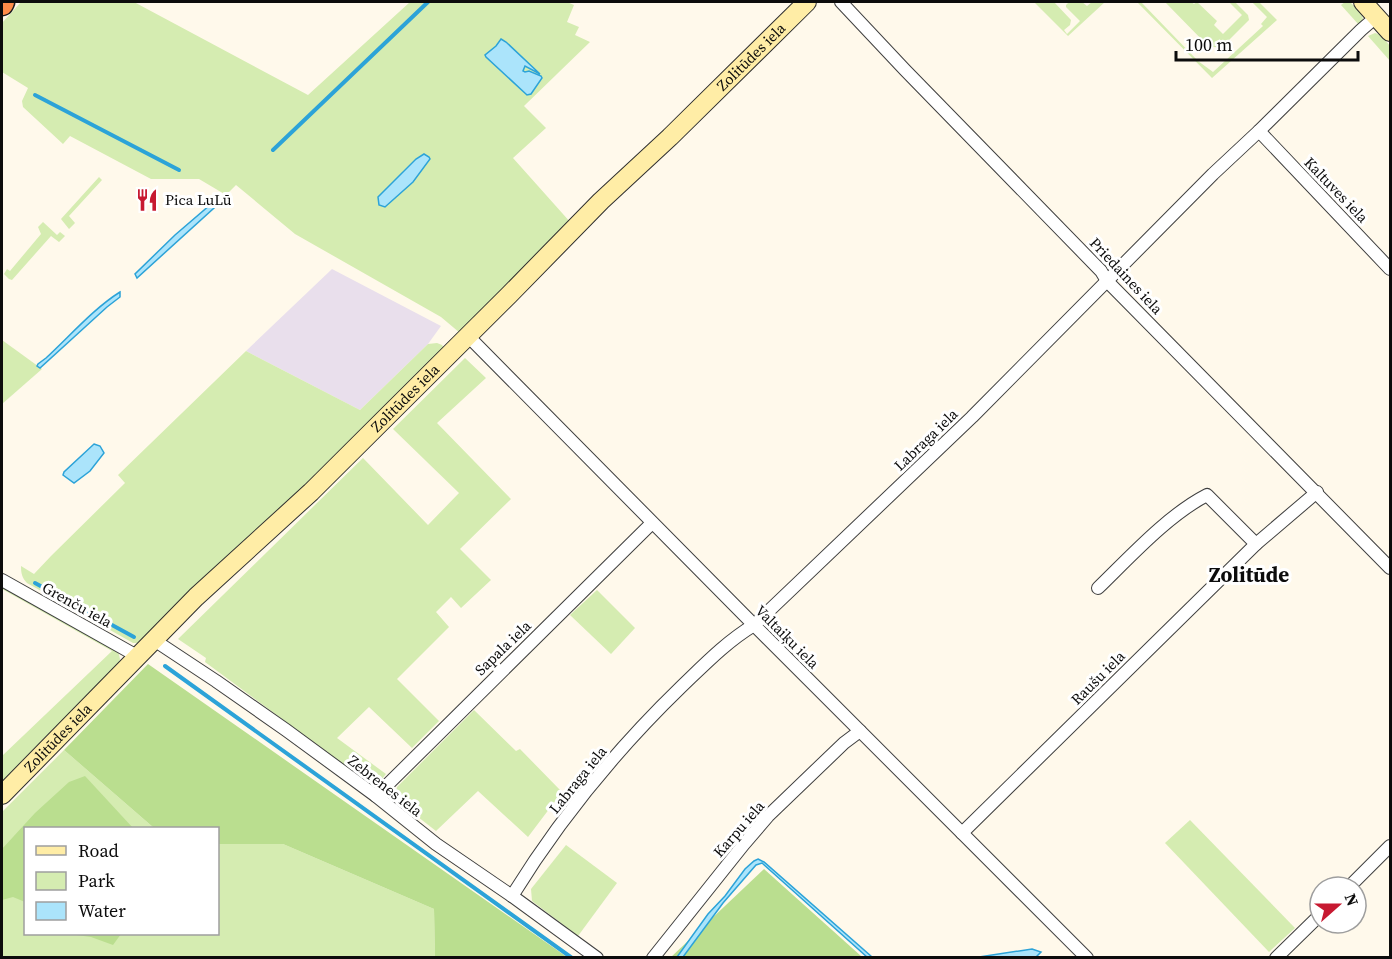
<svg xmlns="http://www.w3.org/2000/svg" width="1392" height="959" viewBox="0 0 1392 959" font-family="'Source Serif 4',serif">
<rect width="100%" height="100%" fill="#fff9eb"/>
<!-- industrial -->
<path fill="#e9dfec" d="M 332,269 L 441,326 L 428,344 L 360,410 L 246,351 Z"/>
<!-- green -->
<g fill="#d5ecb1" fill-rule="evenodd">
<path d="M 21,2 L 134,2 L 308,95 L 410,2 L 567,2 L 574,5 L 567,22 L 579,27 L 575,35 L 590,42 L 524,106 L 546,128 L 513,158 L 571,223 L 460,333 L 441,317 L 295,234 L 236,185 L 226,195 L 199,179 L 151,179 L 70,136 L 63,144 L 23,107 L 22,101 L 28,88 L 2,72 L 2,23 ZM 421,155 L 391,200 L 385,207 L 379,197 Z"/>
<path d="M 1034,2 L 1054,2 L 1071,20 L 1070,25 L 1064,30 L 1067,34 L 1080,21 L 1066,7 L 1066,5 L 1069,2 L 1082,2 L 1087,6 L 1092,2 L 1105,2 L 1068,36 Z"/>
<path d="M 1137,2 L 1141,2 L 1198,61 L 1213,72 L 1263,26 L 1261,24 L 1267,17 L 1252,2 L 1259,2 L 1277,20 L 1212,78 Z"/>
<path d="M 1165,2 L 1191,2 L 1194,4 L 1197,2 L 1217,21 L 1214,25 L 1223,34 L 1242,15 L 1229,2 L 1235,2 L 1248,15 L 1249,20 L 1222,47 L 1209,47 Z"/>
<path d="M 1345,2 L 1350,2 L 1361,13 L 1363,19 L 1359,25 L 1341,5 Z"/>
<path d="M 1375,33 L 1381,35 L 1390,46 L 1390,61 L 1368,36 Z"/>
<path d="M 99,177 L 102,180 L 69,216 L 75,223 L 69,229 L 61,219 Z"/>
<path d="M 43,222 L 57,235 L 60,232 L 65,236 L 59,242 L 51,236 L 12,280 L 9,279 L 4,274 L 7,269 L 10,271 L 41,234 L 38,227 Z"/>
<path d="M 2,340 L 42,369 L 2,404 Z"/>
<path d="M 437,343 L 442,345 L 444,348 L 441,356 L 141,643 L 133,643 L 27,583 C 22,578 21,573 21,566 L 34,574 L 51,556 L 125,483 L 118,475 L 246,351 L 360,410 L 428,344 Z"/>
<path d="M 465,358 L 486,378 L 437,423 L 511,499 L 460,549 L 491,580 L 461,608 L 451,597 L 436,612 L 449,627 L 397,679 L 439,721 L 412,748 L 369,707 L 337,738 L 386,774 L 382,779 L 366,781 L 205,662 L 206,658 L 178,639 L 363,458 L 428,525 L 459,493 L 393,429 Z"/>
<path d="M 2,586 L 118,651 L 120,659 L 118,667 L 44,738 L 2,785 L 2,756 L 112,651 L 2,589 Z"/>
<path d="M 597,590 L 635,628 L 611,654 L 570,615 Z"/>
<path d="M 474,710 L 516,751 L 520,749 L 562,792 L 528,837 L 478,791 L 436,831 L 395,799 L 397,787 Z"/>
<path d="M 64,750 L 154,828 L 26,828 L 26,934 L 218,934 L 218,844 L 283,844 L 434,909 L 435,957 L 2,958 L 2,812 Z"/>
<path d="M 1190,820 L 1295,928 L 1269,952 L 1165,843 Z"/>
<path d="M 566,845 L 617,883 L 578,936 L 532,901 L 531,889 Z"/>
</g>
<!-- forest -->
<g fill="#bade8f">
<path d="M 148,664 L 567,957 L 435,957 L 434,909 L 283,844 L 218,844 L 218,828 L 154,828 L 64,750 Z"/>
<path d="M 85,776 L 133,828 L 26,828 L 25,902 L 13,897 L 2,900 L 2,849 L 35,813 L 69,782 Z"/>
<path d="M 764,869 L 861,956 L 862,957 L 670,958 Z"/>
<path d="M 69,934 L 121,934 L 113,945 L 91,937 Z"/>
</g>
<!-- water -->
<g fill="#abe4fb" stroke="#2ca3d8" stroke-width="1.5">
<path d="M 501,39 L 506,42 L 540,74 L 525,66 L 523,71 L 525,72 L 529,71 L 541,76 L 542,78 L 531,94 L 527,95 L 486,57 L 485,55 L 496,46 Z"/>
<path d="M 424,154 L 429,157 L 430,159 L 413,182 L 385,207 L 379,205 L 378,197 L 416,159 Z"/>
<path d="M 210,205 L 214,208 L 137,278 L 135,274 L 175,235 Z"/>
<path d="M 120,292 L 120,297 L 107,307 L 40,368 L 37,366 L 38,364 L 46,358 C 70,336 93,309 120,292 Z"/>
<path d="M 94,444 L 100,446 L 104,453 L 90,471 L 74,483 L 63,475 L 64,472 Z"/>
<path d="M 758,859 L 764,862 L 872,957 L 867,957 L 762,863 L 756,865 L 723,903 L 683,957 L 677,957 L 708,914 L 725,896 L 745,869 L 754,861 Z"/>
<path d="M 1032,949 L 1041,952 L 1036,957 L 979,957 Z"/>
</g>
<g fill="none" stroke-linecap="round" stroke-linejoin="round">
<!-- stream -->
<g stroke="#2ca3d8" stroke-width="4">
<path d="M 35,95 L 179,170"/>
<path d="M 273,150 L 428,2"/>
<path d="M 35,583 L 134,637"/>
<path d="M 165,666 L 572,958"/>
</g>
<!-- street casing -->
<g stroke="#3f3f3f" stroke-width="14">
<g id="street">
<path d="M 841,2 L 905,70 L 1101,271 L 1107,281 L 1390,568"/>
<path d="M 1259,131 L 1390,269"/>
<path d="M 468,336 L 754,625 L 1087,958"/>
<path d="M 2,580 L 137,656"/>
<path d="M 1098,588 C 1130,557 1168,515 1207,495 L 1256,544"/>
<path d="M 154,640 L 216,681 L 286,730 L 376,796 L 436,844 L 512,896 L 597,958"/>
<path d="M 376,796 L 652,523"/>
<path d="M 962,833 L 1256,544 L 1317,492"/>
<path d="M 1349,887 L 1390,846"/>
<path d="M 512,896 C 559,820 617,749 681,687 C 704,665 726,642 754,625 L 972,417 L 1213,174 L 1259,131 L 1361,30 L 1376,17"/>
<path d="M 653,958 L 744,844 L 768,816 L 844,743 L 860,731"/>
<path d="M 1276,958 L 1320,915"/>
</g>
</g>
<!-- secondary casing -->
<g stroke="#2e2e2e" stroke-width="20">
<g id="secondary">
<path d="M 1363,2 L 1390,32"/>
<path id="s1" d="M 2,795 L 196,597 L 311,492 L 509,295 L 601,201 L 670,137 L 807,2"/>
</g>
</g>
<!-- highway casing -->
<g stroke="#1d1d1d" stroke-width="25">
<path id="highway" d="M 2,4 L 3,2"/>
</g>
<!-- street -->
<use href="#street" stroke="#fff" stroke-width="12"/>
<!-- secondary -->
<use href="#secondary" stroke="#ffeda6" stroke-width="18"/>
<!-- highway -->
<use href="#highway" stroke="#ff8c49" stroke-width="22"/>
</g>
<!-- icons -->
<defs>
<g id="restaurant-bare" transform="scale(1.8)"><path d="M-5-6h1v4h1v-4h1v4h1v-4h1v5L-1.5 .5V6h-2V.5L-5-1ZM5-6V6H3V1.5H1.5Q1.5-4 5-6Z" fill="#c71931" stroke="#fff" stroke-width="2.5" paint-order="stroke"/></g>
</defs>
<g fill-rule="evenodd">
<use href="#restaurant-bare" x="147" y="200"/>
</g>
<g text-anchor="middle" stroke-width="6" stroke-linejoin="round" paint-order="stroke">
<!-- street labels -->
<g font-size="15" fill="#0c0c0c" stroke="#fff">
<text dy="5" stroke="none"><textPath href="#s1" startOffset="1052">Zolitūdes iela</textPath></text>
<text transform="translate(1336 190) rotate(46)" y="5">Kaltuves iela</text>
<text transform="translate(1126 276) rotate(47)" y="5">Priedaines iela</text>
<text dy="5" stroke="none"><textPath href="#s1" startOffset="566">Zolitūdes iela</textPath></text>
<text transform="translate(926 440) rotate(-44)" y="5">Labraga iela</text>
<text transform="translate(77 605) rotate(29)" y="5">Grenču iela</text>
<text transform="translate(787 637) rotate(45)" y="5">Valtaiķu iela</text>
<text transform="translate(503 648) rotate(-44)" y="5">Sapala iela</text>
<text transform="translate(1098 678) rotate(-45)" y="5">Raušu iela</text>
<text dy="5" stroke="none"><textPath href="#s1" startOffset="80">Zolitūdes iela</textPath></text>
<text transform="translate(578 780) rotate(-51)" y="5">Labraga iela</text>
<text transform="translate(385 786) rotate(38)" y="5">Zebrenes iela</text>
<text transform="translate(739 829) rotate(-49)" y="5">Karpu iela</text>
</g>
<!-- poi labels -->
<g font-size="15" fill="#0c0c0c" stroke="#fff" text-anchor="start">
<text x="165" y="205">Pica LuLū</text>
</g>
<!-- district labels -->
<g font-size="21" font-weight="bold" fill="#0c0c0c" stroke="#fff">
<text x="1249" y="582">Zolitūde</text>
</g>
</g>
<!-- border -->
<rect width="1392" height="959" fill="none" stroke="#0c0c0c" stroke-width="6"/>
<!-- legend -->
<rect x="24" y="827" width="195" height="108" fill="#ffffff" stroke="#9e9e9e" stroke-width="1.5"/>
<rect x="36" y="846" width="30" height="9" fill="#ffeda6" stroke="#9e9e9e" stroke-width="1.5"/>
<text x="78" y="857" font-size="18" fill="#0c0c0c">Road</text>
<rect x="36" y="872" width="30" height="18" fill="#d5ecb1" stroke="#9e9e9e" stroke-width="1.5"/>
<text x="78" y="887" font-size="18" fill="#0c0c0c">Park</text>
<rect x="36" y="902" width="30" height="18" fill="#abe4fb" stroke="#9e9e9e" stroke-width="1.5"/>
<text x="78" y="917" font-size="18" fill="#0c0c0c">Water</text>
<!-- north arrow -->
<g transform="translate(1338 905) rotate(69)"><circle r="28" fill="#ffffff" stroke="#9e9e9e" stroke-width="1.5"/>
<path d="M0-4.5L10 22L0 15L-10 22Z" fill="#c71931"/>
<text y="-9" font-size="16" font-weight="bold" text-anchor="middle" fill="#0c0c0c">N</text>
</g>
<!-- scale -->
<path d="M1176 51v9h182v-9" fill="none" stroke="#0c0c0c" stroke-width="3"/>
<text x="1185" y="51" font-size="18" fill="#0c0c0c" stroke="#ffffff" stroke-width="4.5" paint-order="stroke">100 m</text>
</svg>
